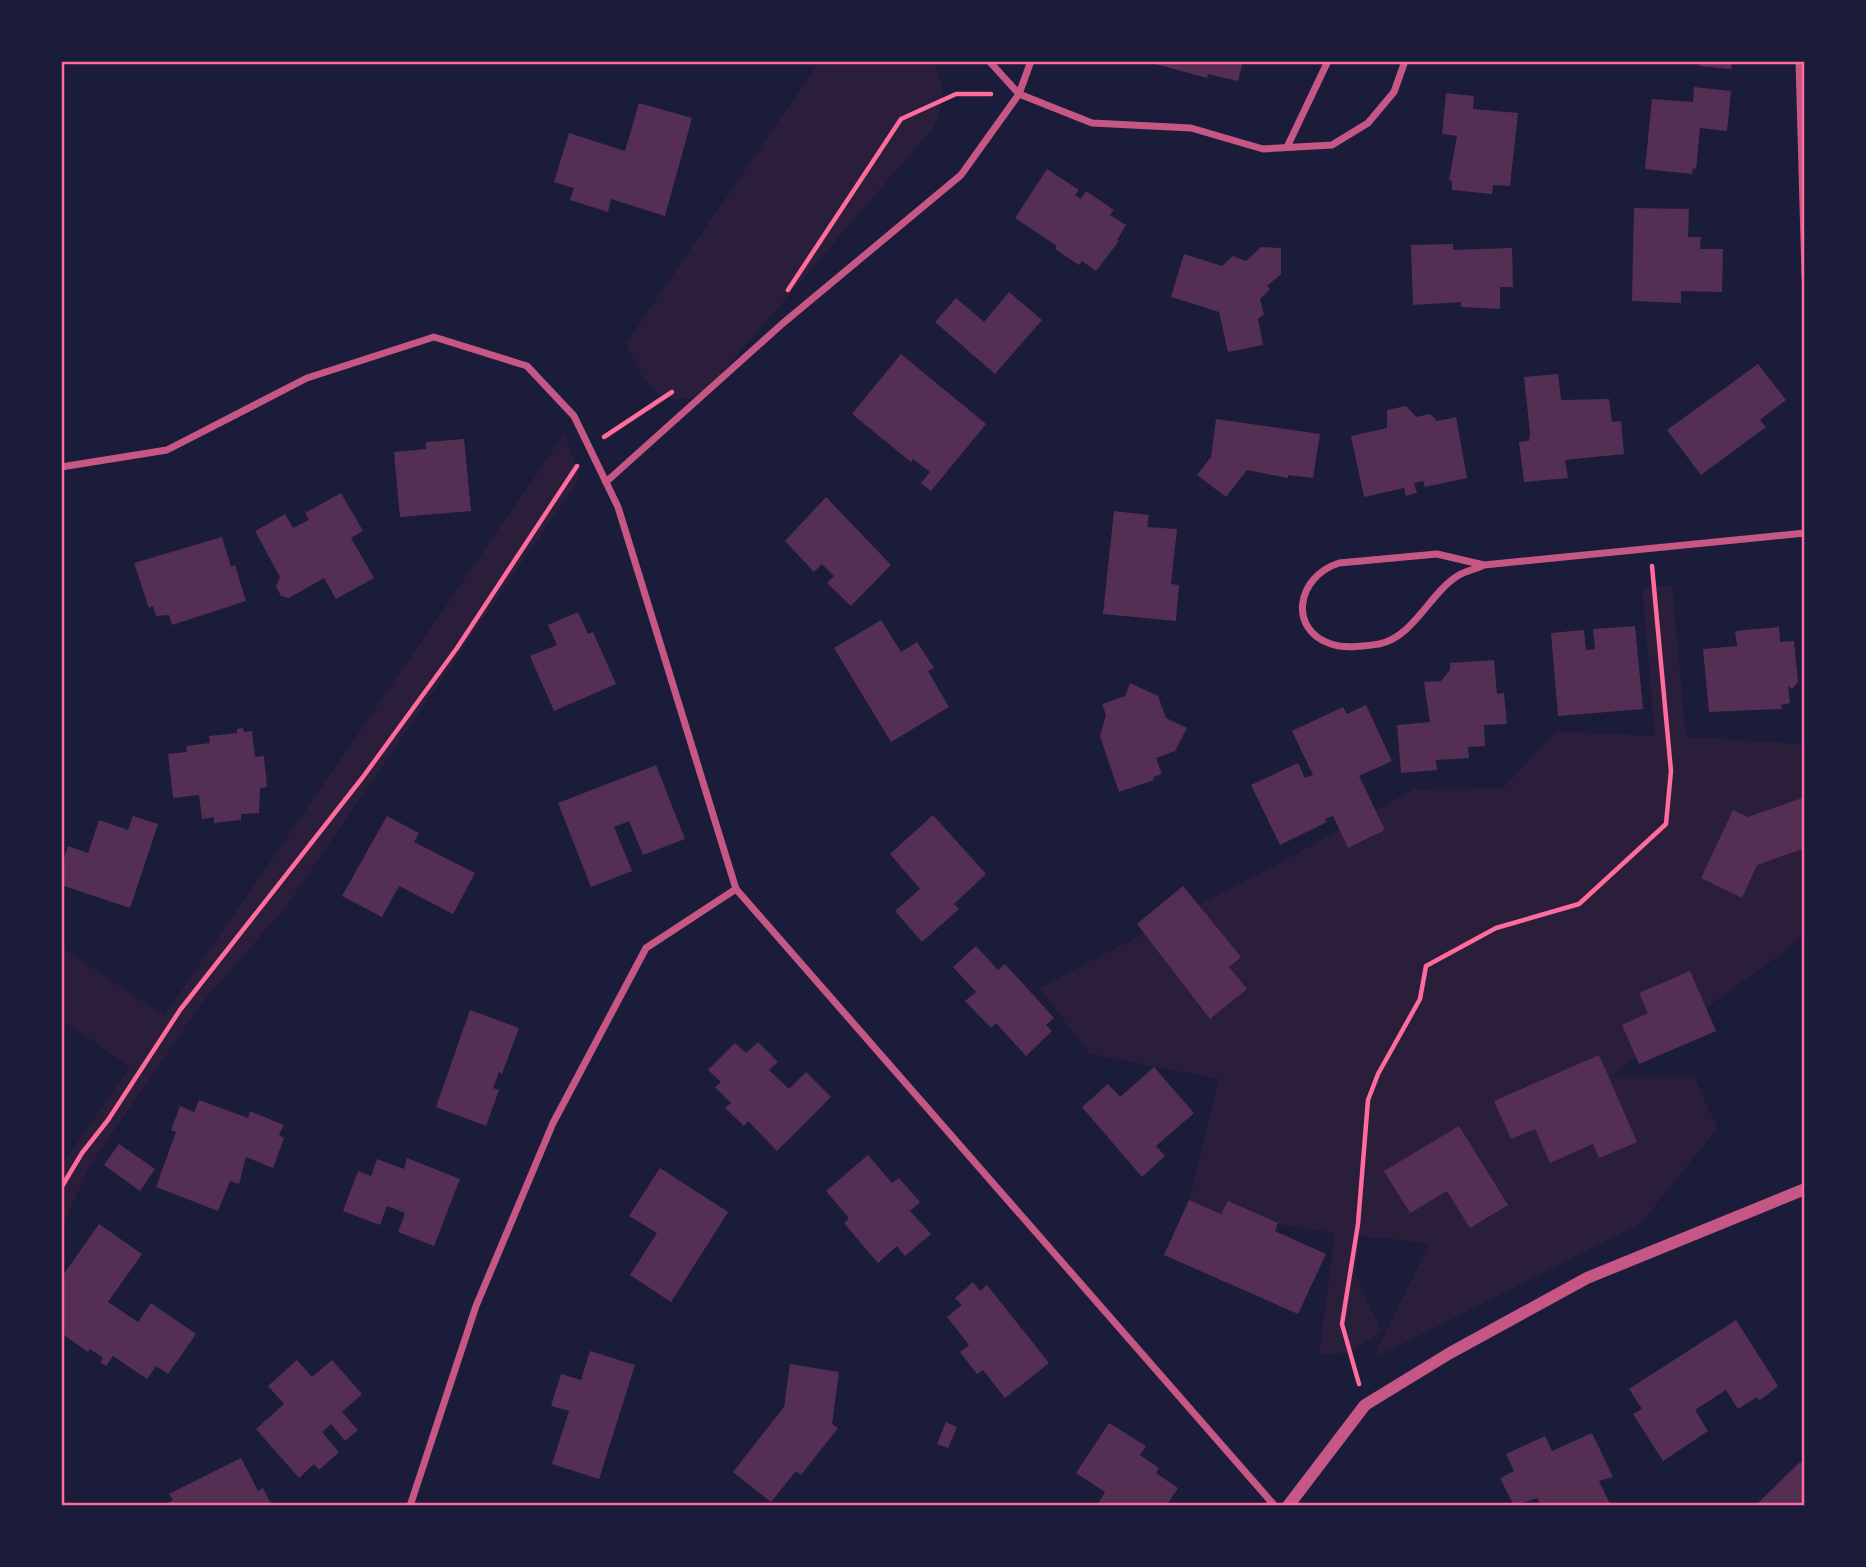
<svg xmlns="http://www.w3.org/2000/svg" width="1866" height="1567" viewBox="0 0 1866 1567" font-family="Merriweather,serif">
<rect width="100%" height="100%" fill="#1b1b3a"/>
<!-- green -->
<g fill="#2a1e3b">
<path d="M 820,61 L 933,61 C 945,87 946,103 933,128 L 708,389 C 663,418 641,381 626,343 Z"/>
<path d="M 564,434 L 580,478 L 285,908 L 201,1004 L 89,1167 L 61,1231 L 61,1166 L 130,1067 L 61,1019 L 61,947 L 164,1016 Z"/>
<path d="M 1672,585 L 1686,737 L 1805,744 L 1805,931 L 1787,950 L 1609,1077 L 1694,1077 L 1718,1128 L 1641,1223 L 1373,1359 L 1429,1243 L 1359,1236 L 1355,1274 L 1382,1332 L 1347,1353 L 1319,1354 L 1335,1233 L 1187,1210 L 1219,1079 L 1090,1054 L 1039,988 L 1272,867 L 1414,789 L 1503,788 L 1556,731 L 1655,736 L 1642,588 Z"/>
</g>
<!-- building -->
<g fill="#542f53">
<path d="M 1243,61 L 1238,81 L 1208,74 L 1207,78 L 1148,62 Z"/>
<path d="M 1700,61 L 1732,61 L 1731,69 L 1699,66 Z"/>
<path d="M 1694,87 L 1731,91 L 1727,131 L 1700,128 L 1696,169 L 1693,168 L 1692,174 L 1645,169 L 1652,99 L 1693,102 Z"/>
<path d="M 1446,93 L 1474,96 L 1473,109 L 1518,113 L 1510,186 L 1493,185 L 1492,194 L 1452,190 L 1452,181 L 1449,180 L 1457,136 L 1442,134 Z"/>
<path d="M 639,103 L 692,118 L 665,216 L 611,199 L 608,212 L 570,200 L 574,188 L 554,182 L 569,133 L 625,151 Z"/>
<path d="M 1047,169 L 1079,190 L 1075,195 L 1081,199 L 1086,191 L 1114,210 L 1110,215 L 1126,225 L 1117,240 L 1119,241 L 1096,271 L 1082,261 L 1079,265 L 1055,249 L 1057,246 L 1015,218 Z"/>
<path d="M 1634,208 L 1689,209 L 1688,237 L 1701,237 L 1700,249 L 1723,249 L 1722,292 L 1681,291 L 1681,303 L 1632,301 Z"/>
<path d="M 1453,244 L 1453,250 L 1512,248 L 1513,287 L 1500,287 L 1500,309 L 1461,307 L 1461,302 L 1413,305 L 1411,245 Z"/>
<path d="M 1261,247 L 1281,248 L 1281,274 L 1267,286 L 1270,289 L 1260,299 L 1264,314 L 1258,319 L 1263,345 L 1228,352 L 1219,312 L 1171,297 L 1184,254 L 1222,266 L 1233,256 L 1246,261 Z"/>
<path d="M 1009,292 L 1042,320 L 995,374 L 935,322 L 956,298 L 984,322 Z"/>
<path d="M 901,354 L 986,424 L 931,491 L 921,483 L 930,472 L 913,459 L 911,462 L 852,414 Z"/>
<path d="M 1758,364 L 1786,400 L 1760,420 L 1766,427 L 1701,475 L 1667,430 Z"/>
<path d="M 1558,374 L 1561,400 L 1609,399 L 1612,422 L 1621,421 L 1624,454 L 1565,460 L 1568,478 L 1524,482 L 1519,442 L 1529,441 L 1530,433 L 1524,377 Z"/>
<path d="M 1406,406 L 1416,417 L 1430,414 L 1437,421 L 1456,417 L 1467,478 L 1425,487 L 1423,481 L 1414,483 L 1417,493 L 1406,496 L 1404,488 L 1364,497 L 1351,436 L 1387,428 L 1387,410 Z"/>
<path d="M 1216,419 L 1320,434 L 1313,478 L 1288,475 L 1288,478 L 1247,470 L 1226,497 L 1197,475 L 1211,457 Z"/>
<path d="M 464,439 L 471,511 L 400,517 L 394,452 L 426,449 L 426,442 Z"/>
<path d="M 341,493 L 363,531 L 351,538 L 374,578 L 336,599 L 324,578 L 289,598 L 281,596 L 276,586 L 280,577 L 255,531 L 285,514 L 293,528 L 309,520 L 305,513 Z"/>
<path d="M 826,497 L 891,565 L 851,606 L 827,583 L 834,576 L 822,564 L 814,572 L 785,541 Z"/>
<path d="M 1114,511 L 1149,515 L 1147,527 L 1177,529 L 1171,584 L 1179,585 L 1176,621 L 1103,614 Z"/>
<path d="M 222,537 L 231,567 L 235,565 L 246,601 L 172,625 L 169,615 L 156,616 L 153,606 L 149,608 L 134,563 Z"/>
<path d="M 578,612 L 588,634 L 593,632 L 616,684 L 554,711 L 530,656 L 557,645 L 548,625 Z"/>
<path d="M 881,620 L 901,652 L 917,642 L 934,668 L 928,671 L 949,707 L 891,742 L 834,648 Z"/>
<path d="M 1635,626 L 1643,709 L 1558,716 L 1551,633 L 1584,630 L 1586,650 L 1595,649 L 1593,629 Z"/>
<path d="M 1779,627 L 1780,642 L 1794,641 L 1798,682 L 1792,689 L 1788,686 L 1790,703 L 1781,705 L 1782,709 L 1709,712 L 1703,649 L 1737,646 L 1735,631 Z"/>
<path d="M 1494,660 L 1497,694 L 1504,693 L 1507,724 L 1484,725 L 1485,746 L 1468,747 L 1469,758 L 1436,760 L 1437,770 L 1401,773 L 1397,725 L 1430,722 L 1424,682 L 1441,681 L 1450,670 L 1450,663 Z"/>
<path d="M 1130,683 L 1158,696 L 1166,718 L 1187,728 L 1175,751 L 1156,758 L 1162,774 L 1153,777 L 1154,780 L 1119,792 L 1100,736 L 1106,715 L 1102,704 L 1125,696 Z"/>
<path d="M 1366,705 L 1392,761 L 1359,776 L 1385,830 L 1348,848 L 1333,816 L 1325,819 L 1327,822 L 1280,845 L 1251,785 L 1298,763 L 1305,778 L 1313,775 L 1292,731 L 1343,707 L 1347,714 Z"/>
<path d="M 243,728 L 244,732 L 252,731 L 255,757 L 264,756 L 267,787 L 260,788 L 259,813 L 241,814 L 241,820 L 214,823 L 214,817 L 202,819 L 199,795 L 173,798 L 168,754 L 187,752 L 186,746 L 210,743 L 209,736 L 237,733 L 237,729 Z"/>
<path d="M 656,765 L 685,839 L 643,855 L 629,821 L 614,827 L 632,871 L 591,887 L 558,803 Z"/>
<path d="M 1805,797 L 1805,848 L 1757,865 L 1742,898 L 1701,878 L 1733,810 L 1748,817 Z"/>
<path d="M 933,815 L 986,874 L 954,904 L 959,909 L 922,942 L 895,911 L 920,889 L 890,854 Z"/>
<path d="M 133,816 L 158,824 L 130,908 L 61,885 L 61,867 L 68,846 L 88,853 L 99,820 L 128,830 Z"/>
<path d="M 387,816 L 419,833 L 414,842 L 475,873 L 453,914 L 399,886 L 382,917 L 342,896 Z"/>
<path d="M 1183,886 L 1241,957 L 1229,967 L 1247,989 L 1210,1019 L 1137,924 Z"/>
<path d="M 976,946 L 998,970 L 1005,964 L 1054,1018 L 1046,1025 L 1052,1031 L 1026,1056 L 996,1023 L 991,1028 L 965,1001 L 976,992 L 953,967 Z"/>
<path d="M 1690,971 L 1716,1031 L 1639,1064 L 1622,1025 L 1648,1013 L 1639,993 Z"/>
<path d="M 470,1010 L 519,1028 L 502,1074 L 499,1072 L 493,1088 L 499,1090 L 486,1126 L 436,1107 Z"/>
<path d="M 758,1042 L 778,1062 L 769,1070 L 789,1089 L 806,1072 L 831,1097 L 777,1151 L 748,1121 L 744,1126 L 725,1108 L 731,1103 L 715,1087 L 721,1082 L 708,1070 L 735,1043 L 746,1053 Z"/>
<path d="M 1599,1055 L 1637,1142 L 1599,1158 L 1593,1144 L 1550,1163 L 1535,1129 L 1511,1139 L 1494,1101 Z"/>
<path d="M 1154,1067 L 1194,1113 L 1156,1146 L 1165,1156 L 1142,1177 L 1082,1107 L 1108,1084 L 1120,1097 Z"/>
<path d="M 199,1100 L 248,1118 L 250,1111 L 284,1125 L 279,1135 L 284,1138 L 273,1168 L 246,1157 L 239,1184 L 230,1181 L 218,1211 L 156,1187 L 176,1132 L 171,1130 L 180,1106 L 194,1112 Z"/>
<path d="M 1459,1126 L 1508,1205 L 1470,1228 L 1447,1191 L 1410,1213 L 1384,1171 Z"/>
<path d="M 119,1144 L 155,1169 L 140,1191 L 104,1165 Z"/>
<path d="M 868,1155 L 892,1183 L 899,1178 L 920,1202 L 910,1211 L 931,1234 L 905,1256 L 897,1246 L 878,1263 L 844,1223 L 849,1218 L 826,1191 Z"/>
<path d="M 407,1158 L 460,1179 L 434,1246 L 398,1232 L 405,1213 L 387,1206 L 380,1225 L 343,1211 L 358,1171 L 371,1176 L 377,1159 L 404,1169 Z"/>
<path d="M 660,1168 L 728,1212 L 671,1302 L 630,1275 L 657,1233 L 629,1216 Z"/>
<path d="M 1189,1200 L 1221,1214 L 1228,1201 L 1278,1223 L 1275,1231 L 1326,1254 L 1298,1314 L 1164,1255 Z"/>
<path d="M 99,1224 L 142,1254 L 108,1302 L 138,1322 L 151,1303 L 196,1334 L 168,1374 L 156,1366 L 147,1379 L 113,1356 L 106,1366 L 100,1362 L 103,1358 L 90,1349 L 88,1352 L 61,1333 L 61,1278 Z"/>
<path d="M 973,1282 L 980,1291 L 987,1285 L 1049,1363 L 1005,1398 L 983,1370 L 977,1374 L 960,1352 L 969,1345 L 947,1317 L 962,1305 L 955,1298 Z"/>
<path d="M 1736,1320 L 1778,1386 L 1759,1401 L 1757,1397 L 1738,1409 L 1726,1390 L 1695,1410 L 1708,1431 L 1663,1461 L 1633,1414 L 1642,1409 L 1629,1389 Z"/>
<path d="M 590,1351 L 635,1365 L 599,1479 L 552,1464 L 569,1411 L 551,1406 L 561,1374 L 581,1380 Z"/>
<path d="M 297,1360 L 312,1377 L 332,1360 L 362,1394 L 342,1412 L 358,1430 L 345,1441 L 331,1424 L 322,1432 L 339,1452 L 319,1470 L 314,1464 L 299,1478 L 256,1429 L 284,1404 L 268,1386 Z"/>
<path d="M 790,1364 L 839,1372 L 832,1424 L 838,1428 L 801,1475 L 796,1471 L 771,1502 L 733,1472 L 784,1407 Z"/>
<path d="M 946,1422 L 957,1427 L 948,1448 L 937,1444 Z"/>
<path d="M 1109,1423 L 1146,1446 L 1140,1455 L 1159,1468 L 1156,1473 L 1178,1488 L 1166,1506 L 1097,1506 L 1105,1492 L 1076,1473 Z"/>
<path d="M 1592,1433 L 1613,1477 L 1599,1481 L 1611,1506 L 1541,1506 L 1537,1498 L 1514,1506 L 1500,1478 L 1514,1471 L 1506,1454 L 1545,1436 L 1552,1451 Z"/>
<path d="M 241,1458 L 258,1491 L 263,1488 L 272,1506 L 163,1506 L 173,1500 L 169,1494 Z"/>
<path d="M 1800,1462 L 1805,1467 L 1805,1506 L 1755,1506 Z"/>
</g>
<g fill="none" stroke-linecap="round" stroke-linejoin="round">
<!-- path -->
<g stroke="#ff6b9d" stroke-width="4.5">
<path d="M 788,290 L 901,119 L 956,94 L 991,94"/>
<path d="M 604,437 L 672,392"/>
<path d="M 61,1188 L 82,1153 L 108,1120 L 180,1010 L 363,777 L 457,648 L 577,466"/>
<path d="M 1359,1384 L 1342,1324 L 1358,1224 L 1368,1100 L 1378,1074 L 1420,999 L 1426,966 L 1496,928 L 1579,904 L 1666,824 L 1671,771 L 1652,566"/>
</g>
<!-- minor -->
<g stroke="#c65784" stroke-width="7">
<path d="M 989,61 L 1019,94 L 1092,123 L 1191,128 L 1263,149 L 1332,145 L 1368,123 L 1394,92 L 1405,61"/>
<path d="M 1799,61 L 1805,277"/>
<path d="M 1288,145 L 1328,61"/>
<path d="M 61,467 L 167,450 L 307,378 L 434,337 L 527,366 L 574,416 L 618,507 L 736,889 L 1275,1506"/>
<path d="M 606,482 L 782,324 L 961,175 L 1019,94 L 1031,61"/>
<path d="M 1484,565 L 1437,554 L 1339,563 C 1296,577 1288,630 1331,644 C 1345,649 1364,646 1379,644 C 1414,637 1430,592 1459,575 C 1466,571 1476,569 1484,565 L 1805,533"/>
<path d="M 410,1506 L 476,1306 L 553,1123 L 646,948 L 736,889"/>
</g>
<!-- tertiary -->
<path stroke="#c65784" stroke-width="12" d="M 1288,1506 L 1365,1405 L 1450,1353 L 1587,1278 L 1805,1189"/>
</g>
<!-- border -->
<rect width="1866" height="1567" fill="none" stroke="#1b1b3a" stroke-width="126"/>
<rect x="63" y="63" width="1740" height="1441" fill="none" stroke="#ff6b9d" stroke-width="2.5"/>
</svg>
